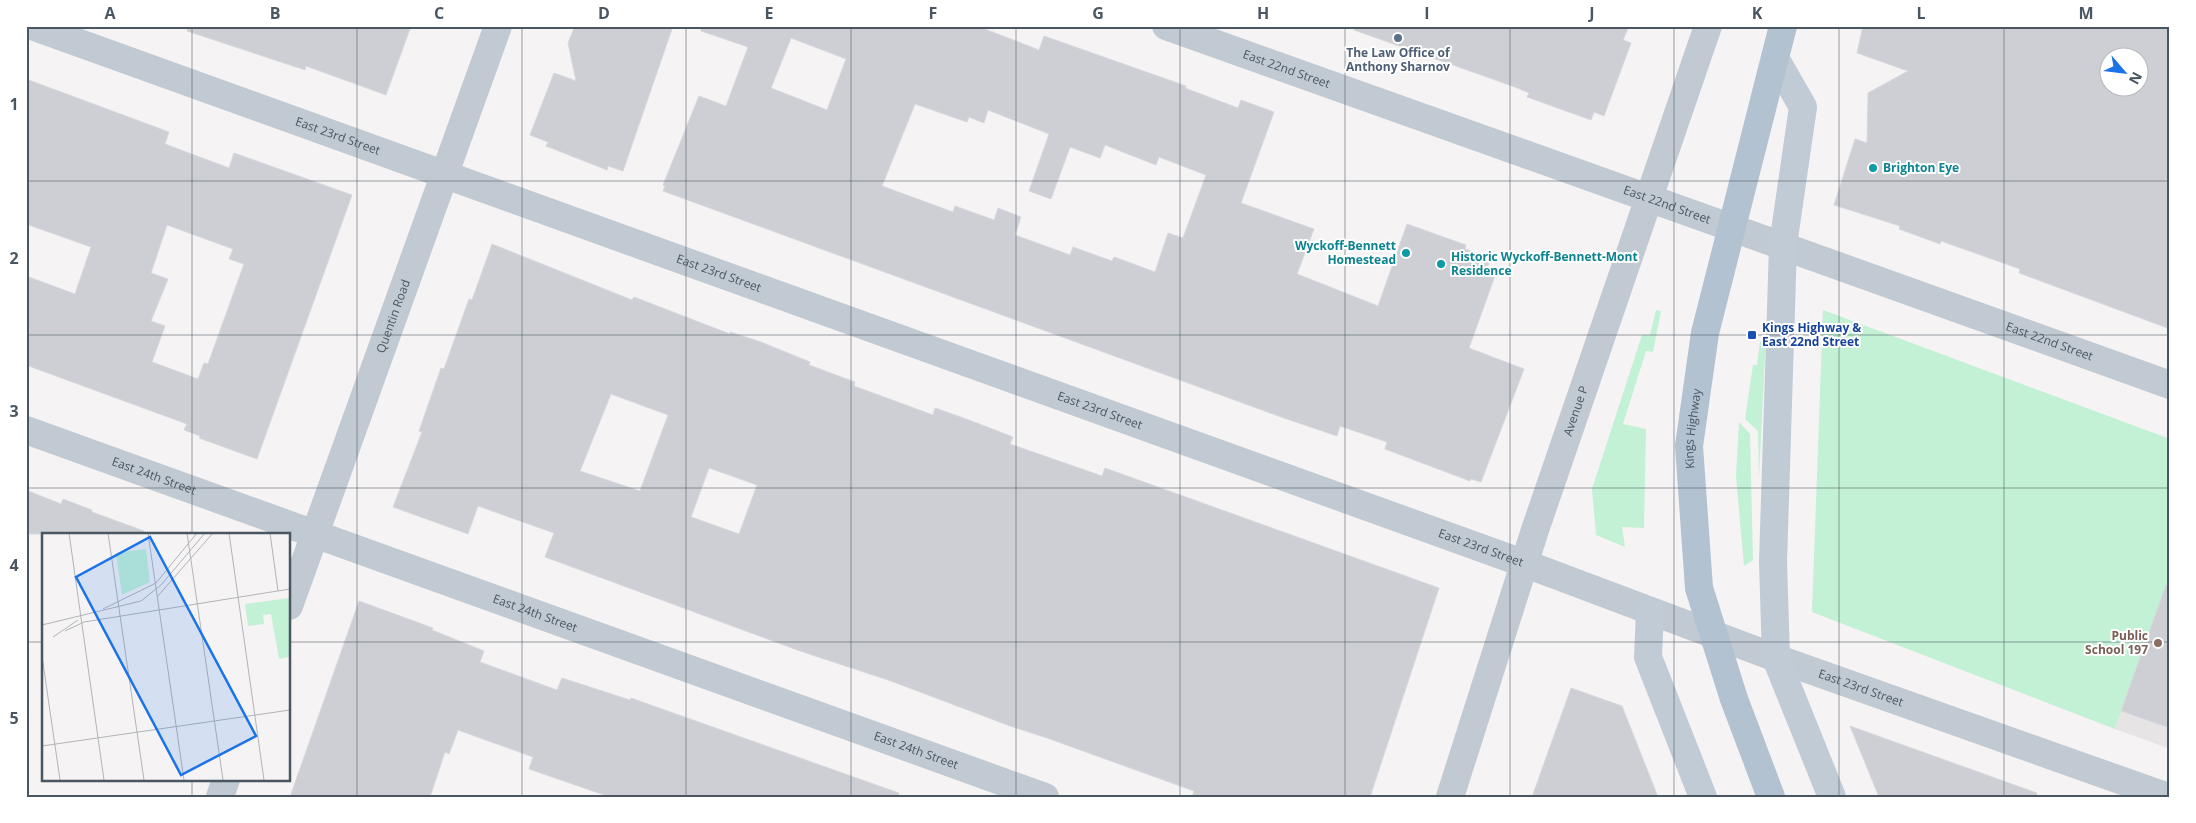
<svg xmlns="http://www.w3.org/2000/svg" width="2196" height="823" viewBox="0 0 2196 823" font-family="'Open Sans',sans-serif">
<rect width="100%" height="100%" fill="#f5f3f3"/>
<!-- education -->
<path fill="#e6e4e5" d="M 2170,574 L 2170,749 L 2115,729 Z"/>
<!-- green -->
<g fill="#c3f1d5">
<path d="M 1656,310 L 1661,311 L 1653,352 L 1646,351 L 1623,424 L 1646,429 L 1644,528 L 1622,527 L 1625,547 L 1596,535 L 1592,489 L 1642,335 L 1650,335 Z"/>
<path d="M 1823,310 L 2170,439 L 2170,574 L 2115,729 L 1812,612 Z"/>
<path d="M 1766,336 L 1759,478 L 1758,431 L 1745,419 L 1753,365 L 1757,365 L 1760,342 Z"/>
<path d="M 1739,422 L 1750,434 L 1753,560 L 1744,566 L 1736,476 Z"/>
</g>
<!-- building -->
<g fill="#cdcfd5" stroke="#d7d9de" fill-rule="evenodd">
<path d="M 188,26 L 411,26 L 386,95 L 306,66 L 305,70 L 187,31 Z"/>
<path d="M 575,26 L 673,26 L 623,171 L 608,166 L 607,170 L 546,146 L 548,142 L 530,135 L 554,73 L 576,81 L 568,43 Z"/>
<path d="M 701,26 L 977,26 L 1039,50 L 1044,36 L 1186,86 L 1185,88 L 1238,108 L 1241,100 L 1274,112 L 1241,203 L 1314,229 L 1297,274 L 1378,306 L 1407,224 L 1466,245 L 1465,249 L 1491,258 L 1486,270 L 1496,273 L 1469,348 L 1524,369 L 1481,482 L 1471,479 L 1470,481 L 1385,449 L 1387,442 L 1340,426 L 1337,436 L 1281,417 L 663,191 L 665,186 L 663,185 L 699,96 L 726,106 L 748,47 L 701,31 ZM 791,38 L 846,59 L 827,110 L 771,88 ZM 915,104 L 967,122 L 969,117 L 984,123 L 988,110 L 1049,134 L 1029,191 L 1051,199 L 1070,147 L 1100,158 L 1105,145 L 1156,165 L 1159,157 L 1206,175 L 1183,238 L 1168,233 L 1155,272 L 1114,257 L 1112,261 L 1073,247 L 1070,255 L 1015,235 L 1021,217 L 998,208 L 994,220 L 955,206 L 953,212 L 882,186 Z"/>
<path d="M 1355,26 L 1629,26 L 1623,40 L 1631,43 L 1604,116 L 1594,112 L 1591,120 L 1527,97 L 1529,93 L 1515,87 L 1354,30 Z"/>
<path d="M 1863,26 L 2170,26 L 2170,329 L 2019,273 L 2020,269 L 1941,241 L 1940,244 L 1899,229 L 1900,226 L 1834,205 L 1855,139 L 1867,143 L 1868,93 L 1908,71 L 1857,53 ZM 2108,58 L 2138,58 L 2138,88 L 2108,88 Z"/>
<path d="M 26,79 L 169,132 L 165,144 L 229,168 L 234,153 L 352,195 L 257,459 L 199,438 L 200,436 L 184,430 L 187,424 L 26,365 L 26,276 L 75,294 L 91,247 L 26,224 ZM 167,225 L 233,249 L 229,259 L 244,264 L 208,364 L 204,363 L 198,379 L 152,362 L 165,326 L 151,321 L 168,279 L 151,273 Z"/>
<path d="M 492,244 L 632,300 L 634,297 L 730,334 L 730,332 L 761,342 L 810,362 L 809,365 L 855,382 L 854,386 L 933,415 L 935,408 L 969,420 L 1013,437 L 1010,444 L 1102,476 L 1105,468 L 1439,588 L 1370,797 L 1192,797 L 1194,791 L 1047,738 L 1010,726 L 891,681 L 800,651 L 545,557 L 554,533 L 478,506 L 468,534 L 393,507 L 422,432 L 419,431 L 441,368 L 444,369 L 469,299 L 472,300 ZM 611,394 L 668,415 L 640,491 L 580,471 ZM 709,468 L 757,485 L 739,534 L 691,517 Z"/>
<path d="M 26,490 L 61,504 L 63,499 L 92,510 L 92,512 L 144,531 L 143,534 L 26,534 Z"/>
<path d="M 2166,585 L 2170,586 L 2170,728 L 2121,711 Z"/>
<path d="M 359,601 L 433,628 L 432,630 L 484,651 L 480,662 L 557,690 L 562,678 L 630,700 L 631,698 L 899,793 L 898,797 L 610,797 L 529,769 L 533,757 L 458,730 L 449,754 L 445,752 L 430,797 L 290,797 Z"/>
<path d="M 1571,688 L 1622,706 L 1658,797 L 1532,797 Z"/>
<path d="M 1850,726 L 2037,793 L 2036,797 L 1879,797 Z"/>
</g>
<g fill="none" stroke-linecap="round" stroke-linejoin="round">
<!-- street -->
<g stroke="#c1cad2" stroke-width="28">
<path id="s1" d="M 32,26 L 1523,563 L 1776,658 L 2168,797"/>
<path id="s2" d="M 1166,26 C 1500,146 1836,264 2170,385"/>
<path id="s3" d="M 26,430 L 1045,797"/>
<path id="s4" d="M 289,606 L 498,26"/>
<path d="M 220,797 L 226,779"/>
<path id="s5" d="M 1450,797 L 1535,530 L 1708,26"/>
</g>
<!-- secondary -->
<g stroke="#c1cbd6" stroke-width="28">
<path d="M 1775,58 L 1803,107 L 1783,245 L 1773,562 L 1776,658 L 1832,797"/>
<path d="M 1650,611 L 1648,657 L 1703,797"/>
</g>
<!-- primary -->
<path stroke="#b3c2d1" stroke-width="28" id="s6" d="M 1771,797 L 1734,699 L 1699,588 L 1689,446 L 1705,333 L 1783,26"/>
</g>
<!-- grid -->
<path fill="none" stroke="#4a5661" stroke-width="1" stroke-opacity="0.55" d="M 192,26 L 192,534M 357,26 L 357,797M 522,26 L 522,797M 686,26 L 686,797M 851,26 L 851,797M 1016,26 L 1016,797M 1180,26 L 1180,797M 1345,26 L 1345,797M 1510,26 L 1510,797M 1674,26 L 1674,797M 1839,26 L 1839,797M 2004,26 L 2004,797M 26,181 L 2170,181M 26,335 L 2170,335M 26,488 L 2170,488M 26,642 L 44,642M 289,642 L 2170,642M 192,779 L 192,797"/>
<!-- markers -->
<circle fill="#5c6f8a" stroke="#fff" stroke-width="2" cx="1398" cy="38" r="5"/>
<g fill="#0f9aa8" stroke="#fff" stroke-width="2">
<circle cx="1873" cy="168" r="5"/>
<circle cx="1406" cy="253" r="5"/>
<circle cx="1441" cy="264" r="5"/>
</g>
<rect fill="#1a4fb4" stroke="#fff" stroke-width="2" x="1747" y="330" width="10" height="10" rx="2.5"/>
<circle fill="#8d6e63" stroke="#fff" stroke-width="2" cx="2158" cy="643" r="5"/>
<g text-anchor="middle" stroke-width="4" stroke-linejoin="round" paint-order="stroke">
<!-- service labels -->
<g font-size="12" font-weight="bold" fill="#4e5e75" stroke="#fff">
<text x="1398" y="57">The Law Office of<tspan x="1398" dy="14">Anthony Sharnov</tspan></text>
</g>
<!-- street labels -->
<g font-size="12" fill="#4a5661" stroke="#fff">
<text dy="4" stroke="none"><textPath href="#s2" startOffset="128">East 22nd Street</textPath></text>
<text dy="4" stroke="none"><textPath href="#s1" startOffset="325">East 23rd Street</textPath></text>
<text dy="4" stroke="none"><textPath href="#s2" startOffset="532">East 22nd Street</textPath></text>
<text dy="4" stroke="none"><textPath href="#s1" startOffset="730">East 23rd Street</textPath></text>
<text dy="4" stroke="none"><textPath href="#s4" startOffset="308">Quentin Road</textPath></text>
<text dy="4" stroke="none"><textPath href="#s2" startOffset="938">East 22nd Street</textPath></text>
<text dy="4" stroke="none"><textPath href="#s5" startOffset="406">Avenue P</textPath></text>
<text dy="4" stroke="none"><textPath href="#s1" startOffset="1135">East 23rd Street</textPath></text>
<text dy="4" stroke="none"><textPath href="#s6" startOffset="381">Kings Highway</textPath></text>
<text dy="4" stroke="none"><textPath href="#s3" startOffset="136">East 24th Street</textPath></text>
<text dy="4" stroke="none"><textPath href="#s1" startOffset="1540">East 23rd Street</textPath></text>
<text dy="4" stroke="none"><textPath href="#s3" startOffset="541">East 24th Street</textPath></text>
<text dy="4" stroke="none"><textPath href="#s1" startOffset="1945">East 23rd Street</textPath></text>
<text dy="4" stroke="none"><textPath href="#s3" startOffset="946">East 24th Street</textPath></text>
</g>
<!-- culture labels -->
<g font-size="12" font-weight="bold" fill="#0d838f" stroke="#fff" text-anchor="start">
<text x="1883" y="172">Brighton Eye</text>
<text x="1396" y="250" text-anchor="end">Wyckoff-Bennett<tspan x="1396" dy="14">Homestead</tspan></text>
<text x="1451" y="261">Historic Wyckoff-Bennett-Mont<tspan x="1451" dy="14">Residence</tspan></text>
</g>
<!-- transit labels -->
<g font-size="12" font-weight="bold" fill="#164399" stroke="#fff" text-anchor="start">
<text x="1762" y="332">Kings Highway &amp;<tspan x="1762" dy="14">East 22nd Street</tspan></text>
</g>
<!-- education labels -->
<g font-size="12" font-weight="bold" fill="#785e54" stroke="#fff" text-anchor="end">
<text x="2148" y="640">Public<tspan x="2148" dy="14">School 197</tspan></text>
</g>
</g>
<!-- overview -->
<g transform="translate(42 533)">
<rect width="248" height="248" fill="#f5f3f3"/>
<path d="M 104,16 L 108,49 L 80,62 L 74,20 ZM 247,65 L 247,124 L 237,126 L 229,81 L 221,82 L 222,91 L 206,93 L 203,71 Z" fill="#c3f1d5"/>
<path fill="none" stroke="#b1b4b9" stroke-width="1" d="M 27,0 L 62,247M 66,0 L 102,247M 106,0 L 142,247M 145,0 L 181,247M 187,0 L 222,247M 228,0 L 236,58M 115,64 L 171,0M 61,76 L 114,50 L 155,0M 0,92 L 99,68 L 119,52 L 163,0M 23,98 L 42,89 L 248,56M 11,104 L 36,87M 0,123 L 18,247M 0,213 L 248,177"/>
<path fill="#1a73e8" fill-opacity="0.15" stroke="#1a73e8" stroke-width="2.5" d="M 108,4 L 214,203 L 139,242 L 34,44 Z"/>
<rect width="248" height="248" fill="none" stroke="#4a5661" stroke-width="2.5"/>
</g>
<!-- border -->
<rect width="2196" height="823" fill="none" stroke="#ffffff" stroke-width="55"/>
<!-- north arrow -->
<g transform="translate(2124 72) rotate(118)"><circle r="24" fill="#ffffff" stroke="#b7bbc0"/>
<path d="M0-4L9 19L0 12L-9 19Z" fill="#1a73e8"/>
<text y="-8" font-size="14" font-weight="bold" text-anchor="middle" fill="#4a5661">N</text>
</g>
<rect x="28" y="28" width="2140" height="768" fill="none" stroke="#4a5661" stroke-width="2"/>
<g font-size="16" text-anchor="middle" font-weight="bold" fill="#4a5661">
<text x="110" y="19">A</text>
<text x="275" y="19">B</text>
<text x="439" y="19">C</text>
<text x="604" y="19">D</text>
<text x="769" y="19">E</text>
<text x="933" y="19">F</text>
<text x="1098" y="19">G</text>
<text x="1263" y="19">H</text>
<text x="1427" y="19">I</text>
<text x="1592" y="19">J</text>
<text x="1757" y="19">K</text>
<text x="1921" y="19">L</text>
<text x="2086" y="19">M</text>
<text x="14" y="110">1</text>
<text x="14" y="264">2</text>
<text x="14" y="417">3</text>
<text x="14" y="571">4</text>
<text x="14" y="724">5</text>
</g>
</svg>
